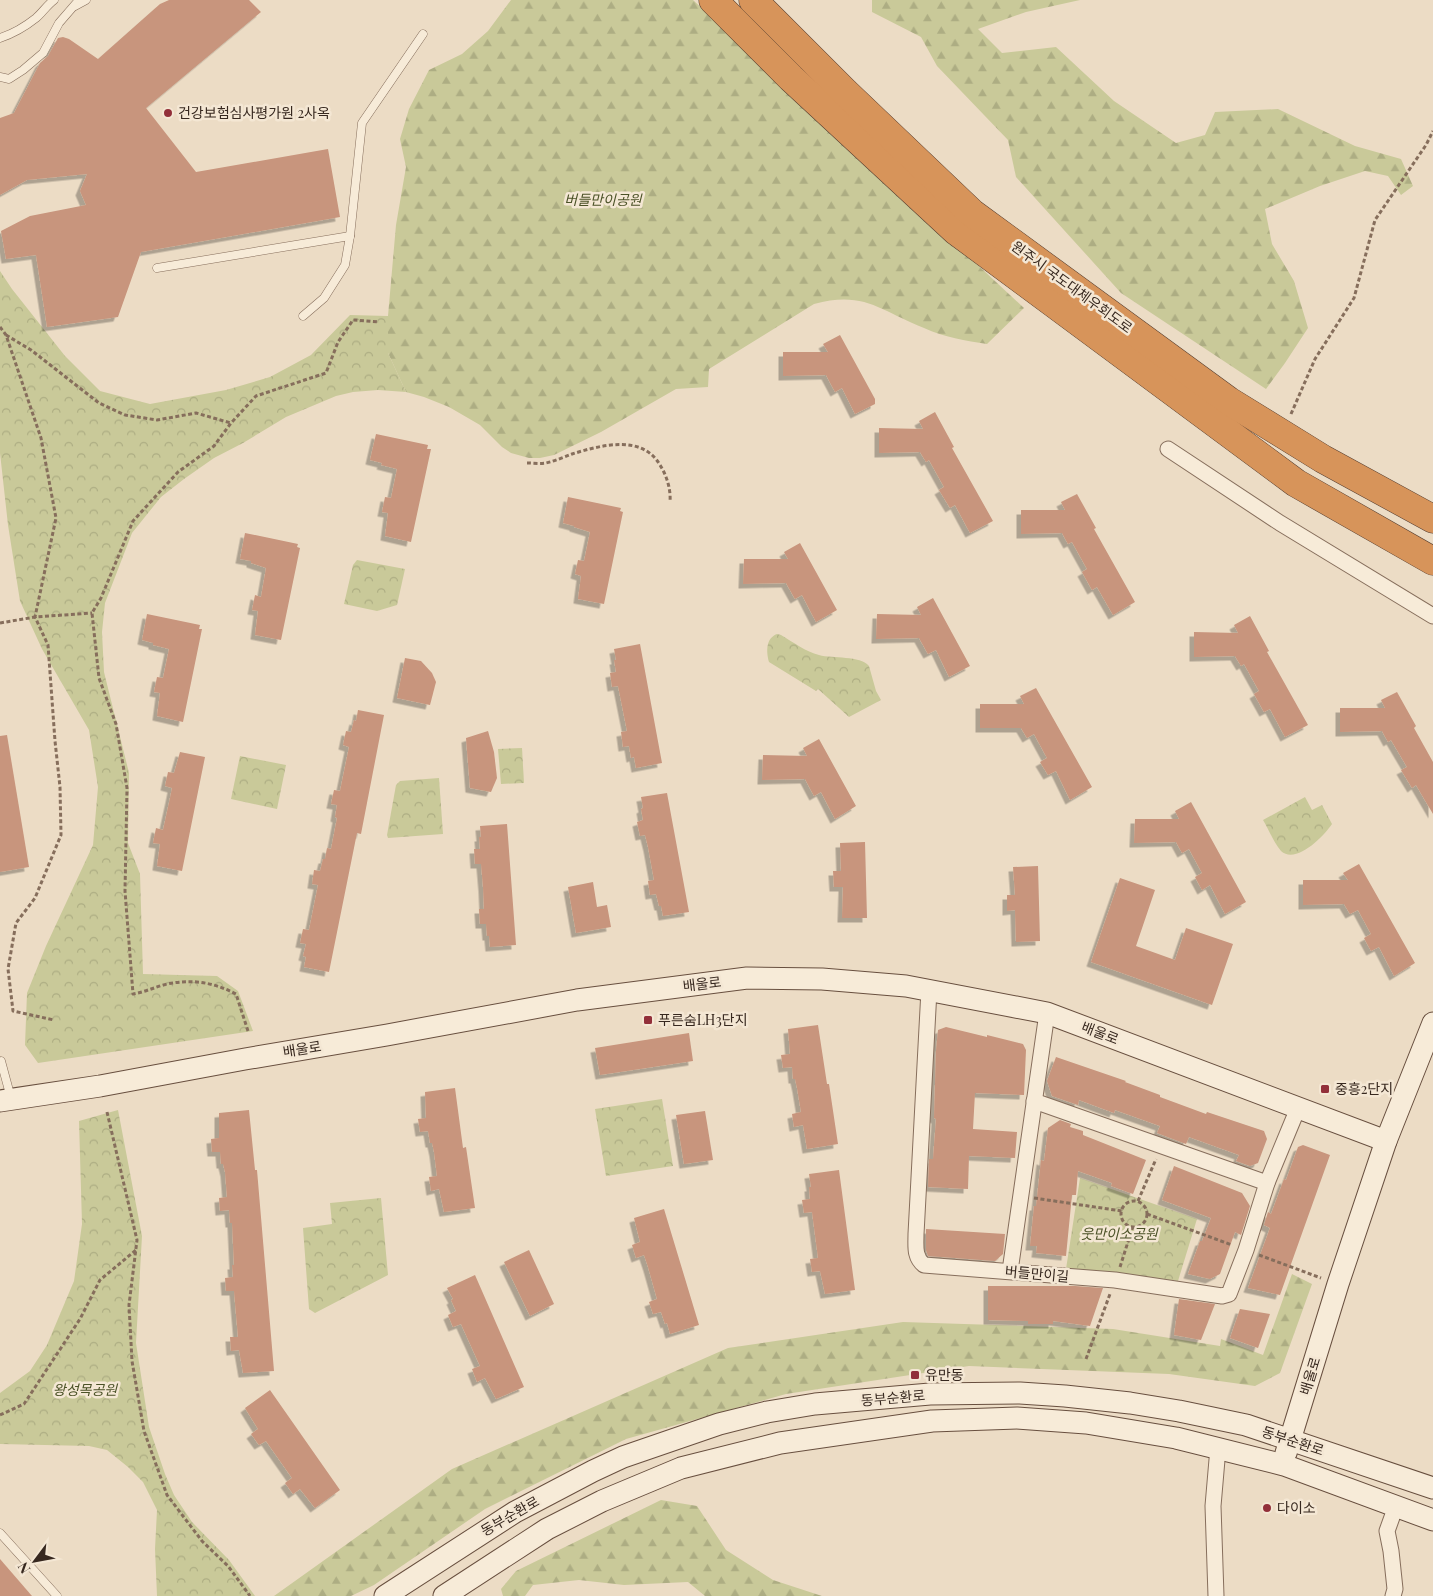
<svg xmlns="http://www.w3.org/2000/svg" width="1433" height="1596" viewBox="0 0 1433 1596" font-family="'Playfair Display','Noto Sans KR',serif">
<defs>
<pattern id="forest-firs" width="22" height="20" patternUnits="userSpaceOnUse" patternTransform="scale(1.25)"><rect width="22" height="20" fill="#c9c999"/><path d="M5 1l3.5 6h-7zM16 11l3.5 6h-7z" fill="#adad83"/></pattern>
<pattern id="park-crowns" width="20" height="18" patternUnits="userSpaceOnUse" patternTransform="scale(1.25)"><rect width="20" height="18" fill="#c9c999"/><path d="M2 6a3 3 0 1 1 6 0M12 15a3 3 0 1 1 6 0" fill="none" stroke="#adad83"/></pattern>
<filter id="shadow"><feDropShadow dx="-4.5" dy="4.5" stdDeviation="0" flood-color="#0004"/></filter>
</defs>
<rect width="100%" height="100%" fill="#ecdcc5"/>
<!-- forest -->
<g fill="url(#forest-firs)">
<path d="M 511,0 L 693,0 L 1024,308 L 987,344 C 966,341 944,337 924,328 C 881,311 864,290 814,304 L 709,369 L 708,387 L 676,389 L 601,432 L 554,455 L 540,458 L 529,458 L 511,453 L 502,447 L 480,425 L 449,407 L 424,397 L 406,392 L 388,353 L 388,316 L 396,225 L 406,167 L 400,139 L 409,109 L 429,70 L 462,54 L 488,31 Z"/>
<path d="M 872,0 L 1080,0 L 1026,12 L 978,29 L 1002,53 L 1056,47 L 1114,101 L 1176,143 L 1205,135 L 1215,112 L 1278,109 L 1355,146 L 1401,159 L 1413,186 L 1401,195 L 1388,176 L 1365,171 L 1320,186 L 1265,209 L 1272,244 L 1294,281 L 1308,328 L 1285,363 L 1266,389 L 1121,293 L 1016,177 L 1008,140 L 937,66 L 921,37 L 872,12 Z"/>
<path d="M 1292,1274 L 1312,1284 L 1280,1373 L 1255,1386 L 1169,1374 L 969,1366 L 786,1394 L 626,1439 L 485,1509 L 374,1585 L 351,1596 L 274,1596 L 452,1469 L 728,1348 L 903,1322 L 1113,1329 L 1220,1346 L 1221,1339 L 1263,1355 Z"/>
<path d="M 661,1500 L 697,1506 L 726,1550 L 773,1580 L 822,1596 L 705,1596 L 688,1582 L 624,1585 L 579,1580 L 533,1585 L 525,1596 L 503,1596 L 501,1589 L 516,1571 Z"/>
</g>
<!-- park -->
<g fill="url(#park-crowns)">
<path d="M 0,271 L 12,289 L 65,356 L 100,391 L 150,404 L 226,390 L 270,377 L 311,355 L 350,315 L 388,316 L 388,353 L 406,392 L 378,390 L 353,392 L 336,396 L 286,417 L 243,443 L 214,458 L 184,479 L 161,497 L 132,533 L 105,603 L 102,632 L 104,672 L 129,773 L 128,843 L 140,874 L 143,974 L 217,976 L 238,991 L 253,1031 L 38,1063 L 25,1045 L 27,993 L 46,946 L 93,845 L 98,787 L 89,730 L 42,649 L 20,601 L 8,525 L 0,453 Z"/>
<path d="M 357,560 L 405,569 L 397,605 L 377,611 L 344,604 L 353,565 Z"/>
<path d="M 777,634 L 781,635 C 793,642 806,652 819,655 C 833,659 860,655 869,666 L 876,691 L 881,700 L 849,717 L 818,689 L 816,691 L 769,662 C 766,651 766,638 777,634 Z"/>
<path d="M 522,748 L 524,783 L 501,784 L 498,749 Z"/>
<path d="M 240,756 L 286,765 L 277,809 L 231,799 Z"/>
<path d="M 439,778 L 443,834 L 388,838 L 387,835 L 396,785 L 400,781 Z"/>
<path d="M 1305,797 L 1312,810 L 1322,805 L 1332,824 C 1324,836 1296,865 1281,851 C 1274,843 1269,830 1263,820 Z"/>
<path d="M 662,1099 L 673,1166 L 606,1176 L 595,1109 Z"/>
<path d="M 118,1110 L 142,1236 L 136,1343 L 149,1427 L 165,1474 L 174,1495 L 192,1522 L 229,1560 L 255,1596 L 157,1596 L 155,1549 L 157,1510 L 143,1482 L 128,1467 L 107,1450 L 89,1446 L 0,1444 L 0,1393 L 30,1371 L 47,1345 L 74,1281 L 82,1224 L 79,1121 Z"/>
<path d="M 1080,1178 L 1197,1219 L 1178,1281 L 1066,1269 Z"/>
<path d="M 381,1198 L 388,1275 L 315,1313 L 309,1309 L 303,1228 L 332,1224 L 330,1203 Z"/>
</g>
<!-- building -->
<g fill="#c8957d" filter="url(#shadow)">
<path d="M 169,0 L 249,0 L 261,12 L 146,108 L 196,172 L 328,149 L 340,217 L 141,252 L 118,317 L 47,327 L 36,255 L 6,259 L 1,231 L 30,216 L 86,205 L 80,191 L 87,174 L 27,180 L 0,195 L 0,118 L 14,113 L 40,63 L 48,56 L 58,38 L 63,37 L 69,39 L 98,59 L 160,4 Z"/>
<path d="M 840,335 L 875,399 L 875,404 L 855,414 L 842,388 L 835,392 L 826,375 L 783,376 L 783,352 L 828,352 L 823,344 Z"/>
<path d="M 935,412 L 954,447 L 952,448 L 993,521 L 970,533 L 955,505 L 950,508 L 939,490 L 944,487 L 929,460 L 926,462 L 920,452 L 879,453 L 879,428 L 923,429 L 919,421 Z"/>
<path d="M 376,434 L 428,445 L 427,449 L 431,449 L 411,542 L 385,536 L 388,513 L 382,512 L 385,497 L 391,498 L 397,469 L 381,465 L 382,463 L 370,460 Z"/>
<path d="M 1077,494 L 1096,528 L 1094,529 L 1135,602 L 1113,615 L 1097,587 L 1092,590 L 1082,572 L 1087,569 L 1072,542 L 1068,544 L 1062,533 L 1021,534 L 1021,510 L 1065,510 L 1061,502 Z"/>
<path d="M 568,497 L 621,508 L 620,511 L 623,512 L 604,604 L 578,599 L 581,576 L 575,574 L 578,560 L 584,561 L 590,532 L 574,527 L 574,526 L 563,523 Z"/>
<path d="M 245,533 L 298,544 L 297,547 L 300,548 L 281,640 L 255,635 L 258,611 L 252,610 L 255,595 L 261,597 L 266,568 L 251,563 L 251,561 L 240,559 Z"/>
<path d="M 800,543 L 837,610 L 816,622 L 802,595 L 795,599 L 786,583 L 743,584 L 744,559 L 788,559 L 784,552 Z"/>
<path d="M 933,598 L 970,666 L 949,677 L 936,650 L 928,654 L 919,638 L 876,639 L 877,614 L 921,615 L 917,607 Z"/>
<path d="M 147,614 L 200,625 L 199,629 L 202,629 L 183,722 L 157,716 L 160,693 L 154,692 L 157,677 L 163,678 L 169,649 L 153,645 L 153,643 L 142,640 Z"/>
<path d="M 1250,616 L 1269,651 L 1267,652 L 1308,725 L 1285,737 L 1270,709 L 1264,712 L 1254,694 L 1259,691 L 1244,664 L 1241,666 L 1235,656 L 1194,657 L 1194,632 L 1238,633 L 1234,625 Z"/>
<path d="M 640,644 L 662,763 L 636,768 L 634,757 L 631,758 L 629,746 L 623,747 L 621,732 L 627,731 L 618,686 L 612,687 L 610,673 L 616,672 L 614,660 L 616,660 L 614,649 Z"/>
<path d="M 405,658 L 421,661 L 432,673 L 436,682 L 430,705 L 397,698 Z"/>
<path d="M 1036,688 L 1092,787 L 1070,800 L 1056,771 L 1048,775 L 1040,762 L 1047,758 L 1034,734 L 1027,738 L 1021,728 L 980,728 L 980,704 L 1024,704 L 1020,696 Z"/>
<path d="M 1397,692 L 1416,726 L 1414,728 L 1433,762 L 1433,814 L 1416,785 L 1412,788 L 1401,770 L 1407,767 L 1391,740 L 1388,742 L 1382,731 L 1340,732 L 1340,708 L 1385,708 L 1381,700 Z"/>
<path d="M 358,710 L 384,715 L 361,834 L 357,833 L 329,972 L 304,967 L 306,957 L 303,956 L 306,944 L 300,943 L 303,929 L 309,930 L 318,885 L 312,884 L 314,870 L 320,871 L 323,859 L 325,859 L 327,848 L 331,849 L 337,818 L 335,817 L 337,805 L 331,804 L 334,790 L 340,791 L 349,747 L 343,745 L 346,731 L 351,732 L 354,720 L 356,721 Z"/>
<path d="M 488,731 L 494,752 L 497,778 L 491,792 L 470,788 L 466,738 Z"/>
<path d="M 7,735 L 29,867 L 0,872 L 0,736 Z"/>
<path d="M 819,739 L 856,806 L 835,819 L 821,792 L 814,796 L 805,779 L 762,780 L 763,755 L 807,756 L 803,748 Z"/>
<path d="M 180,752 L 205,757 L 182,871 L 157,866 L 160,844 L 153,843 L 156,828 L 163,830 L 170,798 L 172,788 L 165,786 L 168,772 L 174,773 Z"/>
<path d="M 667,793 L 689,912 L 663,916 L 661,906 L 659,906 L 656,894 L 650,895 L 648,881 L 654,880 L 648,847 L 645,835 L 640,836 L 637,822 L 643,820 L 641,809 L 643,808 L 641,797 Z"/>
<path d="M 1191,802 L 1246,902 L 1225,914 L 1210,885 L 1202,890 L 1195,877 L 1202,873 L 1189,849 L 1182,853 L 1176,842 L 1134,843 L 1135,819 L 1179,819 L 1175,811 Z"/>
<path d="M 507,824 L 516,945 L 490,947 L 489,936 L 487,936 L 486,924 L 480,924 L 479,909 L 484,909 L 483,887 L 481,864 L 475,864 L 474,849 L 480,849 L 479,837 L 481,837 L 480,826 Z"/>
<path d="M 865,842 L 867,918 L 842,918 L 843,887 L 834,887 L 833,871 L 841,871 L 840,843 Z"/>
<path d="M 1359,864 L 1415,963 L 1394,976 L 1379,947 L 1371,951 L 1364,938 L 1371,934 L 1358,910 L 1350,914 L 1344,904 L 1303,905 L 1303,880 L 1348,880 L 1343,873 Z"/>
<path d="M 1038,866 L 1040,941 L 1016,942 L 1015,910 L 1007,911 L 1007,895 L 1015,895 L 1013,867 Z"/>
<path d="M 1120,878 L 1155,890 L 1136,946 L 1175,960 L 1186,928 L 1233,944 L 1212,1005 L 1091,962 Z"/>
<path d="M 593,882 L 597,907 L 607,905 L 611,927 L 576,933 L 568,887 Z"/>
<path d="M 818,1025 L 827,1084 L 829,1084 L 838,1144 L 807,1149 L 803,1125 L 794,1127 L 792,1114 L 801,1112 L 797,1088 L 795,1079 L 793,1079 L 792,1067 L 783,1068 L 781,1055 L 790,1054 L 788,1029 Z"/>
<path d="M 946,1027 L 987,1037 L 987,1035 L 1023,1044 L 1026,1050 L 1024,1095 L 975,1093 L 973,1129 L 1017,1132 L 1015,1158 L 969,1156 L 968,1189 L 928,1187 L 929,1159 L 933,1159 L 936,1119 L 934,1118 L 936,1051 L 938,1030 Z"/>
<path d="M 689,1033 L 693,1061 L 600,1075 L 595,1048 Z"/>
<path d="M 1056,1057 L 1126,1081 L 1125,1082 L 1160,1095 L 1160,1097 L 1206,1114 L 1207,1112 L 1264,1131 L 1267,1139 L 1258,1163 L 1250,1166 L 1236,1161 L 1239,1155 L 1189,1137 L 1186,1144 L 1157,1133 L 1160,1126 L 1115,1110 L 1114,1113 L 1079,1100 L 1078,1105 L 1052,1096 L 1047,1081 Z"/>
<path d="M 455,1088 L 463,1148 L 466,1147 L 475,1208 L 444,1212 L 439,1189 L 431,1191 L 429,1177 L 437,1176 L 434,1152 L 432,1143 L 430,1143 L 428,1131 L 420,1132 L 418,1119 L 426,1118 L 425,1092 Z"/>
<path d="M 249,1110 L 255,1170 L 257,1170 L 274,1371 L 243,1373 L 239,1350 L 231,1351 L 230,1337 L 238,1337 L 234,1291 L 226,1291 L 225,1278 L 233,1277 L 232,1265 L 234,1265 L 232,1223 L 230,1223 L 229,1210 L 220,1211 L 219,1198 L 227,1197 L 225,1172 L 223,1164 L 221,1164 L 220,1152 L 212,1152 L 211,1139 L 219,1138 L 219,1113 Z"/>
<path d="M 705,1111 L 713,1160 L 684,1164 L 676,1115 Z"/>
<path d="M 1060,1120 L 1071,1124 L 1070,1127 L 1083,1131 L 1083,1135 L 1146,1160 L 1133,1194 L 1111,1186 L 1112,1183 L 1078,1171 L 1076,1195 L 1072,1195 L 1066,1256 L 1036,1253 L 1037,1246 L 1030,1246 L 1034,1206 L 1036,1206 L 1041,1160 L 1044,1161 L 1048,1128 Z"/>
<path d="M 1303,1145 L 1330,1155 L 1280,1295 L 1248,1288 L 1270,1228 L 1264,1225 L 1268,1212 L 1271,1214 L 1284,1179 L 1286,1180 L 1298,1147 Z"/>
<path d="M 1174,1166 L 1242,1193 L 1250,1206 L 1241,1235 L 1235,1232 L 1220,1274 L 1210,1279 L 1188,1274 L 1200,1241 L 1202,1241 L 1211,1218 L 1162,1200 Z"/>
<path d="M 839,1170 L 855,1290 L 825,1294 L 820,1271 L 812,1272 L 810,1259 L 818,1258 L 812,1212 L 804,1213 L 802,1200 L 810,1199 L 809,1187 L 811,1187 L 809,1174 Z"/>
<path d="M 664,1209 L 699,1325 L 670,1334 L 667,1323 L 665,1324 L 661,1312 L 653,1314 L 649,1302 L 657,1299 L 648,1267 L 644,1255 L 636,1258 L 632,1245 L 640,1242 L 634,1218 Z"/>
<path d="M 926,1229 L 1005,1234 L 1003,1254 L 995,1261 L 928,1256 L 926,1250 Z"/>
<path d="M 529,1250 L 554,1304 L 530,1316 L 504,1262 Z"/>
<path d="M 475,1275 L 524,1387 L 496,1399 L 485,1378 L 477,1382 L 472,1369 L 480,1366 L 461,1324 L 453,1327 L 448,1315 L 456,1311 L 451,1300 L 453,1299 L 447,1288 Z"/>
<path d="M 988,1286 L 1075,1286 L 1103,1288 L 1090,1326 L 1053,1321 L 1053,1324 L 1028,1324 L 1028,1321 L 988,1320 Z"/>
<path d="M 1179,1299 L 1215,1304 L 1201,1340 L 1174,1335 Z"/>
<path d="M 1240,1309 L 1270,1314 L 1258,1348 L 1230,1338 Z"/>
<path d="M 270,1390 L 340,1490 L 315,1508 L 300,1489 L 293,1494 L 285,1483 L 292,1478 L 273,1451 L 266,1441 L 259,1445 L 251,1434 L 258,1429 L 245,1408 Z"/>
<path d="M 0,1559 L 32,1596 L 0,1596 Z"/>
</g>
<g fill="none" stroke-linecap="round" stroke-linejoin="round">
<!-- lane casing -->
<g stroke="#866e5c" stroke-width="9">
<g id="lane">
<path d="M 75,6 L 86,0"/>
<path d="M 0,38 C 12,34 26,26 36,18 C 43,12 47,5 54,0"/>
<path d="M 0,77 L 9,79 L 23,70 L 43,53 L 59,23 L 79,0"/>
<path d="M 157,268 L 350,236"/>
<path d="M 303,316 L 324,298 L 345,265 L 350,236 L 362,123 L 423,34"/>
<path d="M 1,1061 L 11,1098"/>
<path d="M 0,1533 L 57,1596"/>
</g>
</g>
<!-- street casing -->
<g stroke="#866e5c" stroke-width="17">
<g id="street">
<path d="M 1168,449 L 1280,523 L 1433,616"/>
<path d="M 929,990 L 916,1234 C 916,1246 914,1257 924,1265 L 1115,1280 L 1222,1296 L 1229,1294 L 1246,1250 L 1267,1183 L 1298,1108"/>
<path d="M 1034,1101 L 1267,1183"/>
<path d="M 1010,1271 L 1047,1013"/>
<path d="M 1216,1596 L 1213,1506 L 1218,1448"/>
<path d="M 1393,1596 L 1395,1589 L 1391,1551 L 1387,1531 L 1396,1506"/>
</g>
</g>
<!-- secondary casing -->
<g stroke="#684f3f" stroke-width="23">
<g id="secondary">
<path d="M 0,1101 L 100,1086 L 245,1059 L 387,1035 L 577,1000 L 747,978 L 822,979 L 906,986 L 1047,1013 L 1386,1141"/>
<path d="M 1286,1453 L 1338,1284 L 1386,1141 L 1433,1023"/>
<path d="M 385,1596 L 515,1512 L 593,1471 L 623,1457 L 719,1424 L 767,1412 L 815,1404 L 930,1394 L 1020,1393 L 1065,1396 L 1130,1403 L 1179,1411 L 1246,1425 L 1433,1488"/>
<path d="M 444,1596 L 547,1529 L 602,1501 L 681,1468 L 780,1443 L 932,1421 L 1017,1418 L 1086,1423 L 1176,1438 L 1284,1465 L 1433,1520"/>
</g>
</g>
<!-- highway casing -->
<g stroke="#543d30" stroke-width="29">
<g id="highway">
<path d="M 713,0 L 791,78 L 956,231 L 1296,483 L 1433,561"/>
<path d="M 753,0 L 845,92 L 972,213 L 1229,401 L 1323,459 L 1433,519"/>
</g>
</g>
<!-- path -->
<g stroke="#866e5c" stroke-width="3" stroke-dasharray="4 2.5" stroke-linecap="butt">
<path d="M 0,327 L 6,335 L 41,438 L 56,518 L 35,617 L 48,645 L 55,741 L 60,787 L 61,835 L 35,898 L 16,923 L 8,969 L 13,1011 L 54,1020"/>
<path d="M 6,335 L 31,350 L 99,403 L 125,415 L 157,420 L 196,413 L 231,423"/>
<path d="M 1291,414 L 1315,359 L 1354,298 L 1375,220 L 1426,145 L 1433,131"/>
<path d="M 527,463 C 533,463 540,464 546,463 C 555,461 564,457 572,454 C 601,445 642,434 660,465 C 667,476 671,490 670,502"/>
<path d="M 0,623 L 35,617 L 92,613"/>
<path d="M 248,1031 L 236,994 C 213,982 192,979 167,984 C 155,987 145,992 133,994 L 125,891 L 127,788 L 116,724 L 99,678 L 92,613 L 101,598 L 133,521 L 178,472 L 214,446 L 231,423 L 256,396 L 326,373 L 338,342 L 353,320 L 379,322"/>
<path d="M 107,1112 L 137,1240 L 129,1305 L 132,1361 L 144,1431 L 167,1495 L 202,1541 L 228,1566 L 250,1596"/>
<path d="M 1034,1198 L 1122,1211"/>
<path d="M 1138,1201 L 1156,1159"/>
<circle cx="1134" cy="1214" r="13"/>
<path d="M 1147,1214 L 1232,1245"/>
<path d="M 1259,1255 L 1321,1278"/>
<path d="M 1120,1267 L 1133,1226"/>
<path d="M 1086,1359 L 1110,1294"/>
<path d="M 0,1415 L 24,1404 L 80,1319 L 100,1280 L 136,1250"/>
</g>
<!-- lane -->
<use href="#lane" stroke="#f7ebd8" stroke-width="8"/>
<!-- street -->
<use href="#street" stroke="#f7ebd8" stroke-width="15"/>
<!-- secondary -->
<use href="#secondary" stroke="#f7ebd8" stroke-width="21"/>
<!-- highway -->
<use href="#highway" stroke="#d7945a" stroke-width="28"/>
</g>
<!-- markers -->
<g fill="#922f39" stroke="#f4e7d4" stroke-width="2">
<circle cx="168" cy="113" r="5"/>
<rect x="643" y="1015" width="10" height="10" rx="2.5"/>
<rect x="1320" y="1084" width="10" height="10" rx="2.5"/>
<rect x="910" y="1370" width="10" height="10" rx="2.5"/>
<circle cx="1267" cy="1508" r="5"/>
</g>
<g text-anchor="middle" stroke-width="5" stroke-linejoin="round" paint-order="stroke">
<!-- poi labels -->
<g font-size="14" fill="#37281f" stroke="#f4e7d4" text-anchor="start">
<text x="178" y="118">건강보험심사평가원 2사옥</text>
<text x="658" y="1025">푸른숨LH3단지</text>
<text x="1335" y="1094">중흥2단지</text>
<text x="925" y="1380">유만동</text>
<text x="1277" y="1513">다이소</text>
</g>
<!-- park labels -->
<g font-size="14" font-style="italic" fill="#4b5227" stroke="#f4e7d4">
<text x="603" y="205">버들만이공원</text>
<text x="1119" y="1239">웃만이소공원</text>
<text x="85" y="1395">왕성목공원</text>
</g>
<!-- street labels -->
<g font-size="14" fill="#37281f" stroke="#f4e7d4">
<text transform="translate(1072 287) rotate(36)" y="5">원주시 국도대체우회도로</text>
<text transform="translate(702 984) rotate(-7)" y="5">배울로</text>
<text transform="translate(1100 1033) rotate(21)" y="5">배울로</text>
<text transform="translate(302 1049) rotate(-9)" y="5">배울로</text>
<text transform="translate(1037 1274) rotate(5)" y="5">버들만이길</text>
<text transform="translate(1310 1376) rotate(-73)" y="5">배울로</text>
<text transform="translate(893 1398) rotate(-5)" y="5">동부순환로</text>
<text transform="translate(1293 1441) rotate(18)" y="5">동부순환로</text>
<text transform="translate(510 1516) rotate(-30)" y="5">동부순환로</text>
</g>
</g>
<!-- north arrow -->
<g transform="translate(35 1561) rotate(238)" stroke="#f4e7d4" stroke-width="4" paint-order="stroke">
<path d="M0-4L9 19L0 12L-9 19Z" fill="#37281f"/>
<text y="-8" font-size="14" font-weight="bold" text-anchor="middle" fill="#37281f">N</text>
</g>
</svg>
